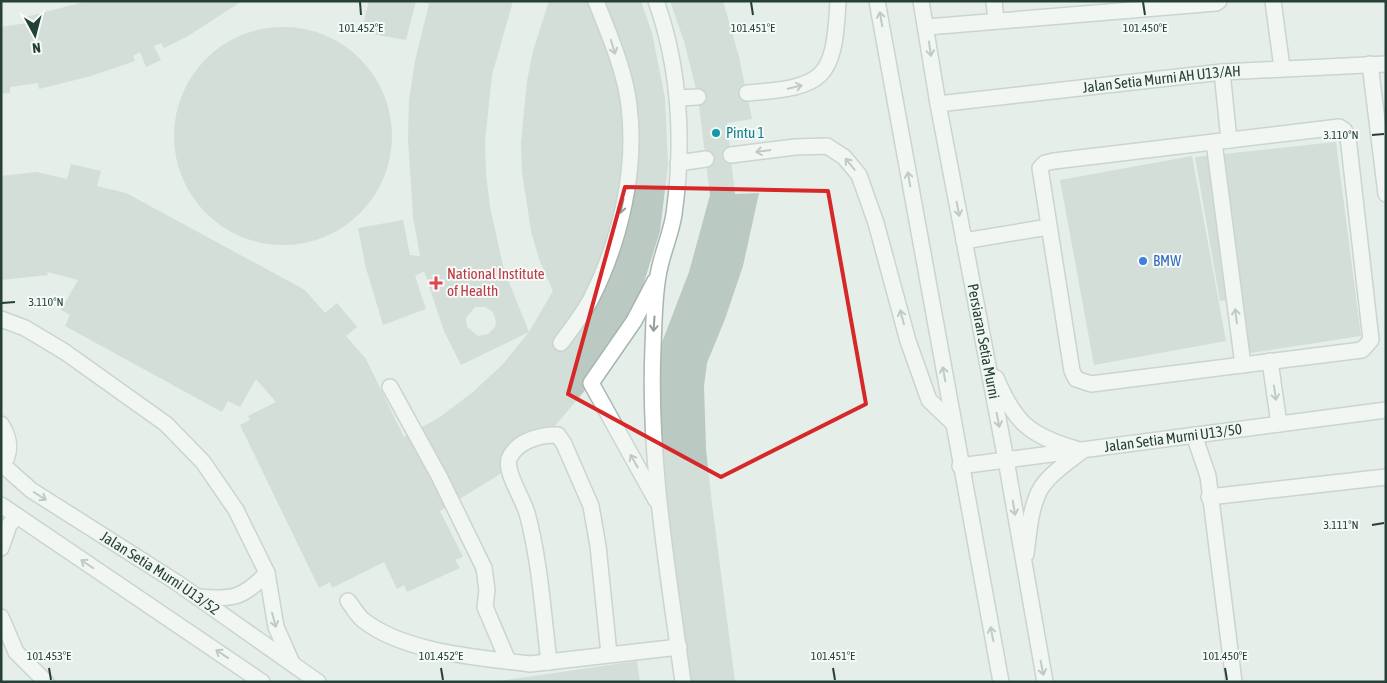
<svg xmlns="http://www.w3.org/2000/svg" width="1387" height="683" viewBox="0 0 1387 683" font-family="'Asap Condensed',sans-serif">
<rect width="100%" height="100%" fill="#e5eee9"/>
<!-- building -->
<g fill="#bac9c2" fill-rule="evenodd">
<path d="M 88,1 L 242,1 L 188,36 L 164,48 L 161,43 L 154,46 L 161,60 L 146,67 L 140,52 L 133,56 L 135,61 L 91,76 L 39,89 L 38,83 L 10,87 L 10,93 L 1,94 L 1,27 L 27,23 L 26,17 Z"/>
<path d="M 369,1 L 416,1 L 406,40 L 361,32 Z"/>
<path d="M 419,1 L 513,1 L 492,75 L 485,141 L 486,174 L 490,207 L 504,270 L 529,332 L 461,365 L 444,331 L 424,271 L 415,276 L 426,309 L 383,325 L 366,268 L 358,228 L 403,220 L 410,255 L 420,256 L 413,217 L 408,139 L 409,100 L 415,61 L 429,4 ZM 475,307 L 485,307 L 493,312 L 496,322 L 495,327 L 488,334 L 478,336 L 467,327 L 466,318 Z"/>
<path d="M 549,1 L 641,1 L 652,33 L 665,98 L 668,165 L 660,231 L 640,295 L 592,382 L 549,433 L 497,476 L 440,511 L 463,557 L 455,560 L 460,568 L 407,592 L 404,585 L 397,589 L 384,562 L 332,588 L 330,582 L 319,588 L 240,425 L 250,420 L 248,416 L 276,402 L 256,379 L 240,407 L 228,401 L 222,412 L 65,326 L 70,315 L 61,310 L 78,280 L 47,272 L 48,275 L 1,280 L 1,176 L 37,172 L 67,179 L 71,164 L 101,171 L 97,186 L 126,193 L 305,290 L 325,313 L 337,303 L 357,327 L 346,336 L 366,359 L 404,437 L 440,417 L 473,392 L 503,364 L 529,332 L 553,291 L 539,259 L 531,231 L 522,172 L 521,143 L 527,81 L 533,51 Z"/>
<path d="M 670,1 L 723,1 L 739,57 L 752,119 L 727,123 L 735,194 L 759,193 L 743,266 L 725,319 L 707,363 L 704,386 L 706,449 L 712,504 L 735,682 L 686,682 L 658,455 L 659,350 L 689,272 L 710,195 L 698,97 L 684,41 Z"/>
<circle cx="283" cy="136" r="109"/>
<path d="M 1336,142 L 1361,336 L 1250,353 L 1239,298 L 1220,301 L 1195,157 Z"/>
<path d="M 1192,156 L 1226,341 L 1094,365 L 1060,180 Z"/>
<path d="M 637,661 L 640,682 L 499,682 L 499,681 Z"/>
</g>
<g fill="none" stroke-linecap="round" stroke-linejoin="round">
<!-- minor-tunnel -->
<g stroke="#bfcbc5" stroke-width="15" stroke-dasharray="15 8" stroke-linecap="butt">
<path d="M 698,97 L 747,93"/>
<path d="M 706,159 L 731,155"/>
</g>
<!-- minor casing -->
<g stroke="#a8b6b0" stroke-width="18">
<g id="minor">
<path d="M 656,1 C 680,68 684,143 674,214 C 671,235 661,255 658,276 C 654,299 654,324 653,347 C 648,460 668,571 683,682"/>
<path d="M 877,1 L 1001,682"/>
<path id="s1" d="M 921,1 L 938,104 L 1006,460 L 1045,682"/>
<path d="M 994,1 L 996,20"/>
<path d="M 1273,1 L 1282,68"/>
<path d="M 927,27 L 1216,3 L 1219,1"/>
<path d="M 1370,64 L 1386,194"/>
<path d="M 1222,72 L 1229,140"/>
<path d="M 747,93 C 825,87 834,80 838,1"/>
<path d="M 677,98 L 698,97"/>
<path id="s2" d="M 938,104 L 1222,72 L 1386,64"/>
<path d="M 1339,127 L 1344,130 L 1348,137 L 1371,340 L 1362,350 L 1091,384 L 1076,379 L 1072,371 L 1040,168 L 1045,163 L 1054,161 Z"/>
<path d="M 1214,142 L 1243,365"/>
<path d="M 731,155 L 795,147 L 827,146 L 844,157 L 859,175 L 876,223 L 908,341 L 929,400 L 952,422"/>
<path d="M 678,163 L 706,159"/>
<path d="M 964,241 L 1048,227"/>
<path d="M 655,281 L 634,321 L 591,383 L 656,500"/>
<path d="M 1,319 L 25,328 L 65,352 L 166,424 L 203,462 L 236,510 L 267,573 L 276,627 L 292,663"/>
<path d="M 561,343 C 571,329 583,314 591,299 C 620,242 637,170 629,106 C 625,70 609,35 596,1"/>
<path d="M 1270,361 L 1279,424"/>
<path d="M 996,378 C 1015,423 1029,435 1076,449"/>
<path d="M 390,387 L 439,476 L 484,568 L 487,590 L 485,607 L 508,661"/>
<path d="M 1,424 C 10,438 12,453 1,467"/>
<path d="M 1194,435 L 1208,476 L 1234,682"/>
<path id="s3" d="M 3,465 L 31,490 L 176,582 L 318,682"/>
<path id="s4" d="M 960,466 L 1386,410"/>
<path d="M 1209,497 L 1386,477"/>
<path d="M 1,505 L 262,682"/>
<path d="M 1,548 L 9,525 L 17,516"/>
<path d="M 1026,554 C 1029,532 1030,507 1041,488 C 1051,473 1068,462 1082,451"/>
<path d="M 199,597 C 233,600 243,598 267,573"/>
<path d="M 348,601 C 353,607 357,615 363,620 C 405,653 478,657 530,664 L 679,647"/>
<path d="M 1,617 L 16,652 L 46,682"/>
<path d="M 549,662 C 543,613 540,561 527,513 C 523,499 505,472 509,459 C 516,441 541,434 558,435 L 564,444 L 591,506 L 598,546 L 609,654"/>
</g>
</g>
<!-- minor -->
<use href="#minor" stroke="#fff" stroke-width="15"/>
</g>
<!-- one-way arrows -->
<defs><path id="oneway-shaft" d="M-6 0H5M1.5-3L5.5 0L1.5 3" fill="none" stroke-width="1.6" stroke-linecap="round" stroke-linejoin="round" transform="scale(1.25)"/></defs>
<g stroke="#92a09a">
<use href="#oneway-shaft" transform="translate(881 19) rotate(-100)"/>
<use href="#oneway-shaft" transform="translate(613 47) rotate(73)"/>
<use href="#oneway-shaft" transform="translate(930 49) rotate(82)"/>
<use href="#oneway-shaft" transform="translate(795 87) rotate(-14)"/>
<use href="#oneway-shaft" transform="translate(763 151) rotate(172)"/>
<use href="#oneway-shaft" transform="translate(850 164) rotate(-129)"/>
<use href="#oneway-shaft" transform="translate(909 179) rotate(-100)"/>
<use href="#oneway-shaft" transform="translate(622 206) rotate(102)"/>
<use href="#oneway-shaft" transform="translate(958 209) rotate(79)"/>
<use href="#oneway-shaft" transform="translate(1236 316) rotate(-97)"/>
<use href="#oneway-shaft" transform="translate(902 317) rotate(-105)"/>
<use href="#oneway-shaft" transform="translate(654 324) rotate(94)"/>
<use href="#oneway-shaft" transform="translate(944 374) rotate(-100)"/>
<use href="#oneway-shaft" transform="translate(1275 393) rotate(82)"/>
<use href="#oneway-shaft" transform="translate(998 420) rotate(79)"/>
<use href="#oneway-shaft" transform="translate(634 461) rotate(-119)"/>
<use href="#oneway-shaft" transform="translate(40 496) rotate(32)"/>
<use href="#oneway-shaft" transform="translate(1014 508) rotate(81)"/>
<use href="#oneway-shaft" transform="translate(87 564) rotate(-146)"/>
<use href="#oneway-shaft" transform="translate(274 620) rotate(75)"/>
<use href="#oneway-shaft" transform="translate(992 634) rotate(-101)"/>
<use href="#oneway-shaft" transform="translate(222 654) rotate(-146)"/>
<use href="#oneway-shaft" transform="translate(1042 668) rotate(79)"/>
</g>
<!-- marked area -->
<path d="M0 0H1387V683H0ZM 625,187 L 828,191 L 866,404 L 721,477 L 568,394 Z" fill="#e5eee9" fill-opacity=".55" fill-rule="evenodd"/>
<path fill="none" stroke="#d62828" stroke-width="4" stroke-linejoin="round" d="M 625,187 L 828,191 L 866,404 L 721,477 L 568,394 Z"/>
<!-- ticks -->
<path fill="none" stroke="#254036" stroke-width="2" d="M 360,2 L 361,15M 751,2 L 753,15M 1143,2 L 1145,15M 1372,135 L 1384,134M 2,303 L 15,302M 1372,525 L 1384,523M 49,668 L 51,680M 441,668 L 443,680M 833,668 L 835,680M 1225,668 L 1227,680"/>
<!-- markers -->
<circle fill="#0f9aa8" stroke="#f6faf8" stroke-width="2" cx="716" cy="133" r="5"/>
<circle fill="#3f7fe0" stroke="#f6faf8" stroke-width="2" cx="1143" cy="261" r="5"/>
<path fill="#e0444e" stroke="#f6faf8" stroke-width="2" d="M433.5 275.5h5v5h5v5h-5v5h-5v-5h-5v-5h5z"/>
<g text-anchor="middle" stroke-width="4" stroke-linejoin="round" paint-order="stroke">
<!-- street labels -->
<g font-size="15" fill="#254036" stroke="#f6faf8">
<text dy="5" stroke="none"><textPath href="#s2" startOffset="225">Jalan Setia Murni AH U13/AH</textPath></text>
<text dy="5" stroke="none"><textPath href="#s1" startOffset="346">Persiaran Setia Murni</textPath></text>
<text dy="5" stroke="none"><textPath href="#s4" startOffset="215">Jalan Setia Murni U13/50</textPath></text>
<text dy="5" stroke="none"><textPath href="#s3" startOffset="191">Jalan Setia Murni U13/52</textPath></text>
</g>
<!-- culture labels -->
<g font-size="15" fill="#0d838f" stroke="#f6faf8" text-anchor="start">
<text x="726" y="138">Pintu 1</text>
</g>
<!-- shop labels -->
<g font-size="15" fill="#366cbe" stroke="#f6faf8" text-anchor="start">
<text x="1153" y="266">BMW</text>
</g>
<!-- health labels -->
<g font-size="15" fill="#be3a42" stroke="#f6faf8" text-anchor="start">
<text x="447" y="279">National Institute<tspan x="447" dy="17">of Health</tspan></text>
</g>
</g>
<g font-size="12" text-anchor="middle" fill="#254036" stroke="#f6faf8" stroke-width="4" stroke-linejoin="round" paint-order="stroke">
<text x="361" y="32">101.452°E</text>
<text x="753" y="32">101.451°E</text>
<text x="1145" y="32">101.450°E</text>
<text x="1341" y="139">3.110°N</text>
<text x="46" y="306">3.110°N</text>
<text x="1341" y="529">3.111°N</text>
<text x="49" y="660">101.453°E</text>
<text x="441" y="660">101.452°E</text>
<text x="833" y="660">101.451°E</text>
<text x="1225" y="660">101.450°E</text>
</g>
<!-- border -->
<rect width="1387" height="683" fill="none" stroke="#254036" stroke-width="5"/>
<!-- north arrow -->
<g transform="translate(35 35) rotate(173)" stroke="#f6faf8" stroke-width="4" paint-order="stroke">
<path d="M0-4L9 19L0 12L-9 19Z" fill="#254036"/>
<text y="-8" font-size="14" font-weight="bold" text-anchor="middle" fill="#254036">N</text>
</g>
</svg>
